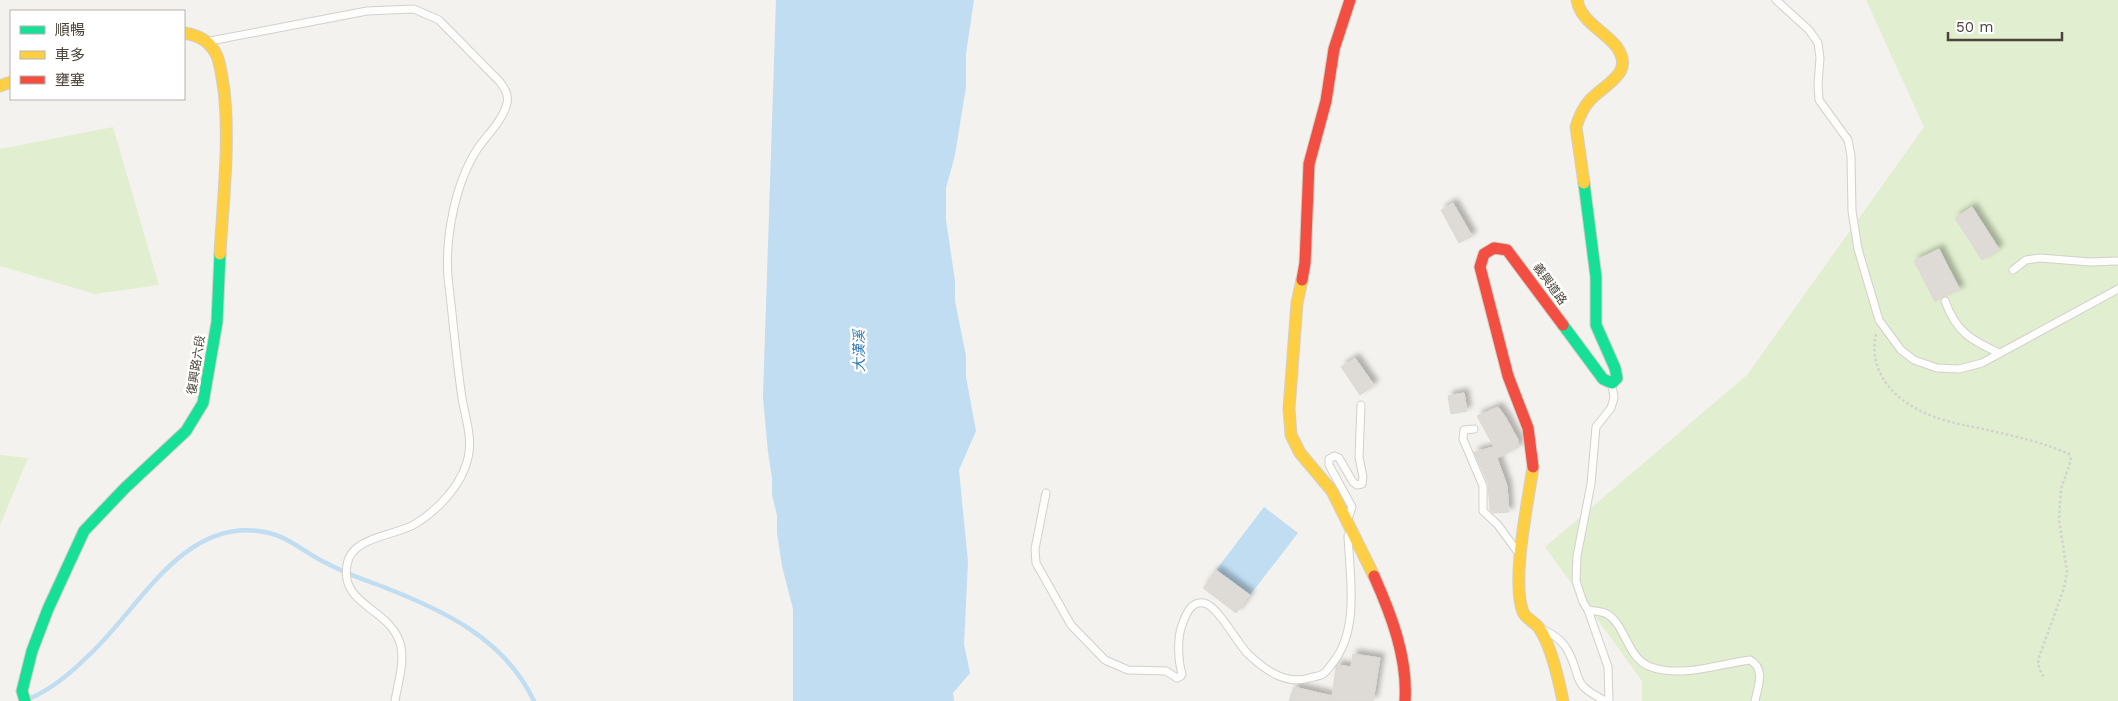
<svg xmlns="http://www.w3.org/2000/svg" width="2118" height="701" viewBox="0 0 2118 701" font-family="'Work Sans','Noto Sans TC',sans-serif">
<defs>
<filter id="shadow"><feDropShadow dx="4.5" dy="-4.5" stdDeviation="2.5" flood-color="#0004"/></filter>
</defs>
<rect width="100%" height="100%" fill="#f4f2ee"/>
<!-- green -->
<g fill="#e1eecf">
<path d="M 1866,0 L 2118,0 L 2118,701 L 1642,701 L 1642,681 L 1545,547 L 1747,375 L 1924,127 Z"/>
<path d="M 113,127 L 159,285 L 95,294 L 0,266 L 0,149 Z"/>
<path d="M 0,455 L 28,458 L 0,525 Z"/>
</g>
<!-- water -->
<g fill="#c0ddf1">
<path d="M 776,0 L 974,0 L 966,54 L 966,87 L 955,155 L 946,188 L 946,220 L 955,281 L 955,301 L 966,356 L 966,377 L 976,431 L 959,470 L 968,562 L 964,644 L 970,673 L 953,693 L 954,701 L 793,701 L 793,609 L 782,566 L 777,533 L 777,515 L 772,495 L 772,478 L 768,452 L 763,397 Z"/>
<path d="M 1264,507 L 1298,533 L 1250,595 L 1216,570 Z"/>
</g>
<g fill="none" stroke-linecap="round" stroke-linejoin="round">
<!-- stream -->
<path stroke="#c0ddf1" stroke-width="4.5" d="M 31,698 C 51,689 72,672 88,656 C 137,612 180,521 258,531 C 286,534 299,549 322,561 C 341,571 361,579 381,586 C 443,610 504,638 534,701"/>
</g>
<!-- building -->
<g fill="#dedbd6" stroke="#dcd9d4" filter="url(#shadow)">
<path d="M 1453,203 L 1472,236 L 1459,243 L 1441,210 Z"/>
<path d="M 1972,207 L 1999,249 L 1982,260 L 1955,218 Z"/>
<path d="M 1939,249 L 1960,290 L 1943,296 L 1935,302 L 1914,261 Z"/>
<path d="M 1355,358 L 1374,385 L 1360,395 L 1341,367 Z"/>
<path d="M 1464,393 L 1467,411 L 1451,414 L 1448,396 Z"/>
<path d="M 1498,407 L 1506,418 L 1518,440 L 1519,447 L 1497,458 L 1507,486 L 1509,512 L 1493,513 L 1490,510 L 1488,483 L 1474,452 L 1494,447 L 1477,416 Z"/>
<path d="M 1216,570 L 1250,595 L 1236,613 L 1203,588 Z"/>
<path d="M 1353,654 L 1380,658 L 1373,701 L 1289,701 L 1294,687 L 1332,696 L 1332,698 L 1336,667 L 1337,665 L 1351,667 Z"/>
</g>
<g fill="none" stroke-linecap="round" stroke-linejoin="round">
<!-- lane casing -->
<g stroke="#d2d0cb" stroke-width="9">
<g id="lane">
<path d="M 1776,0 L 1809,30 L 1818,43 L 1820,58 L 1818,85 L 1819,100 L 1848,140 L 1851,156 L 1852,211 L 1858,249 L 1879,320 L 1901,350 L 1914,360 L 1937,368 L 1959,369 L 1982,363 L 2118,289"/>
<path d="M 210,41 L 367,11 L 414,9 L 439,20 L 500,82 C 504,88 509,94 507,103 C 503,120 488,134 478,148 C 455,183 445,237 448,278 C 453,318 456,358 462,398 C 465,417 473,438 468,458 C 462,485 438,510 415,524 C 396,536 351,536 347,565 C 340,603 385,608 398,638 C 407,656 398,682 395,701"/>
<path d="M 2013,270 L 2026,260 L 2040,258 L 2090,262 L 2118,261"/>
<path d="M 1945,301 C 1956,332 1971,340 1999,353"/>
<path d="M 1612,384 L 1614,398 L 1611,408 L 1596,427 L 1591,484 L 1577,556 L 1576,581 L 1583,602 L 1588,610 C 1594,611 1602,611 1607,614 C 1626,625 1627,659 1651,667 C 1683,678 1718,664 1750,660 C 1766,669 1758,686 1755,701"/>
<path d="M 1474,429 L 1464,430 L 1463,439 L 1483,486 L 1483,511 L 1498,525 L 1517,551"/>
<path d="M 1046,493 L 1035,549 L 1036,563 L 1071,625 L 1105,660 L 1128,670 L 1166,671 L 1177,678 L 1181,676 L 1182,674 C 1178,660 1177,639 1182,625 C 1186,615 1190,601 1204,603 C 1218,606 1237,643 1248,654 C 1265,670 1285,685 1309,678 C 1313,677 1320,676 1323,674 C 1326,672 1329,668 1331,665 C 1360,632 1350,578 1348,536"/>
<path d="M 1349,516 L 1352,507 L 1329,465 L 1329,459 L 1334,456 L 1339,458 L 1353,482 L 1357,485 L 1362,484 L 1363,477 L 1359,457 L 1361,405"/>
<path d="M 1588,610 L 1608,667 L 1609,701"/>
<path d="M 1544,630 C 1562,638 1569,649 1575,668 C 1577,674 1578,681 1583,686 C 1589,693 1598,697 1606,701"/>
</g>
</g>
<!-- fast casing -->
<g stroke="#d3cfc5" stroke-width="13">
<g id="fast">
<path d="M 1563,325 L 1603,379 L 1612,383 L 1617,378 L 1615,368 L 1596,325 L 1596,277 L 1584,183"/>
<path d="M 25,701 L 22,691 L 32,651 L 48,609 L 84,531 L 125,488 L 186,431 L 203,403 L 217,322 L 220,254"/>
</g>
</g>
<!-- slow casing -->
<g stroke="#d3cfc5" stroke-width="13">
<g id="slow">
<path d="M 1577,0 C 1581,22 1603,30 1616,46 C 1636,73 1606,83 1590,100 C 1583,108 1579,117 1576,127 L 1584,183"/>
<path d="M 184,33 C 198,35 211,42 217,56 C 221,66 222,79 224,90 C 230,144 223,200 220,254"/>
<path d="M 0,86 L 11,82"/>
<path d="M 1302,280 L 1297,303 L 1289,409 L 1291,435 L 1300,453 L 1332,491 L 1374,576"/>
<path d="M 1533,467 C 1528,502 1511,581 1523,612 C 1526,619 1535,622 1539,628 C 1551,645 1559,681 1563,701"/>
</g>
</g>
<!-- jam casing -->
<g stroke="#d3cfc5" stroke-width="13">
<g id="jam">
<path d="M 1302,280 L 1305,263 L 1309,164 L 1326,101 L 1334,49 L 1350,0"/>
<path d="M 1533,467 L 1528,428 L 1508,376 L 1480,267 L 1484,254 L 1494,248 L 1507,250 L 1563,325"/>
<path d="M 1374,576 C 1391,614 1408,658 1405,701"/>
</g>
</g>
<!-- path -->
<path stroke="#d3d2cc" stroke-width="2.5" stroke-dasharray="2.5 2.5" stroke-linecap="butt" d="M 1876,334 C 1866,379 1905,409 1944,420 C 1960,425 1976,427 1992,431 C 2018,437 2045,443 2069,454 L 2071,460 L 2061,489 L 2059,519 L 2067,572 L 2064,588 L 2038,660 L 2039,668 L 2044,678"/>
<!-- lane -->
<use href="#lane" stroke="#fdfdfc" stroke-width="7"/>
<!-- fast -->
<use href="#fast" stroke="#16e098" stroke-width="11"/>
<!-- slow -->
<use href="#slow" stroke="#ffcf43" stroke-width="11"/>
<!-- jam -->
<use href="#jam" stroke="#f24e42" stroke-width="11"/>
</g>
<g text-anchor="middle" stroke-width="5" stroke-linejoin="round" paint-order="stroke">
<!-- street labels -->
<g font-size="12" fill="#4b4439" stroke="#fff">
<text transform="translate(1550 284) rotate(54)" y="4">義興道路</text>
<text transform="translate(196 365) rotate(-81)" y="4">復興路六段</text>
</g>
<!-- water labels -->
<g font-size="14" font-style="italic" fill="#2e7ab2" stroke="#fff">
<text transform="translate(859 351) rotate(-91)" y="5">大漢溪</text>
</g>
</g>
<!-- legend -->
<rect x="10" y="10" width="175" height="90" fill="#ffffff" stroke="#b7b4b0"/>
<rect x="20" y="26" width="25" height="8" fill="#16e098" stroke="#b7b4b0"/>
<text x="55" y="35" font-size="15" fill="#4b4439">順暢</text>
<rect x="20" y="51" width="25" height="8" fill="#ffcf43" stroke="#b7b4b0"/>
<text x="55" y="60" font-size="15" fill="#4b4439">車多</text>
<rect x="20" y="76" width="25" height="8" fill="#f24e42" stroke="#b7b4b0"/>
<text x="55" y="85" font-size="15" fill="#4b4439">壅塞</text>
<!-- scale -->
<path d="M1948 32v8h114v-8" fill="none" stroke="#4b4439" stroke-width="2.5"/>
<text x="1956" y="32" font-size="15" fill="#4b4439" stroke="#ffffff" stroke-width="4" paint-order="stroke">50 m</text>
</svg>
